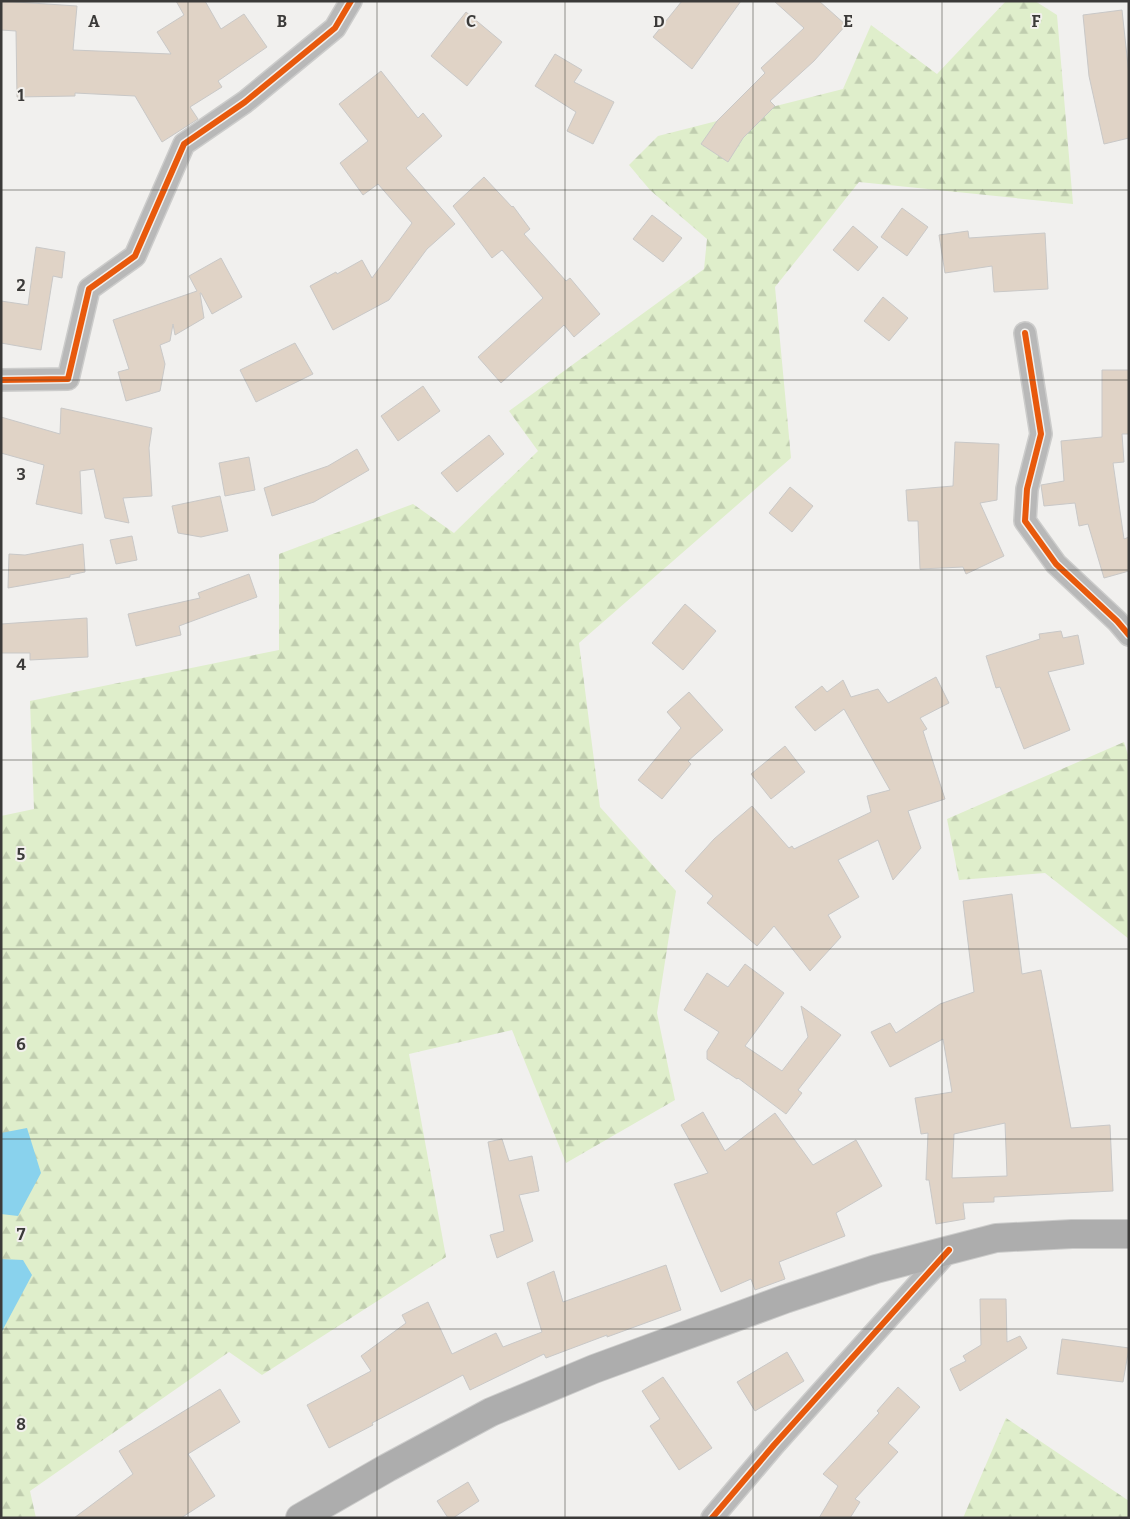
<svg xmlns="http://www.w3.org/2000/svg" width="1130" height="1519" viewBox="0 0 1130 1519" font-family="Bitter,serif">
<defs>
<pattern id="forest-firs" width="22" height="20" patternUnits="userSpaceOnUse" patternTransform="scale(1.25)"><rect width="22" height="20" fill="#dfeecb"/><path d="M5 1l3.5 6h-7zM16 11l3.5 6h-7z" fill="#c0cdaf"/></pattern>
</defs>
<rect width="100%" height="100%" fill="#f1f0ee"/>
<!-- forest -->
<g fill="url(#forest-firs)">
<path d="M 1006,1 L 1035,1 L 1057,15 L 1073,204 L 859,182 L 775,287 L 791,458 L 579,643 L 600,807 L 676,891 L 657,1013 L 675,1100 L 566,1163 L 512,1030 L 409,1054 L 446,1257 L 262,1375 L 229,1352 L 30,1491 L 36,1518 L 1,1518 L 1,816 L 34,809 L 30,701 L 279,650 L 279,554 L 413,504 L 454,533 L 538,451 L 509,411 L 704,269 L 707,239 L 650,190 L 629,165 L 658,136 L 843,89 L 871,25 L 937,74 Z"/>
<path d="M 1124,742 L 1129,758 L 1129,939 L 1045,873 L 959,880 L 947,819 Z"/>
<path d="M 1006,1418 L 1129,1501 L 1129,1518 L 963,1518 Z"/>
</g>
<!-- water -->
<g fill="#89d2ed">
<path d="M 27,1128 L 41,1173 L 18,1216 L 1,1214 L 1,1133 Z"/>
<path d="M 1,1259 L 23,1260 L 32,1275 L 1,1333 Z"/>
</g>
<!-- building -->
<g fill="#e0d3c6" stroke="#c9c8c7" fill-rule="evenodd">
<path d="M 1,1 L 77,6 L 73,50 L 171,54 L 157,32 L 184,15 L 176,1 L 205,1 L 221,29 L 244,14 L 267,47 L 218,81 L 222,87 L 190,107 L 198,119 L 162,142 L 135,96 L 75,93 L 75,96 L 17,97 L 16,31 L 1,30 Z"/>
<path d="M 682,1 L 741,1 L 692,69 L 653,37 Z"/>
<path d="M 774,1 L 819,1 L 846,25 L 814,61 L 770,101 L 775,106 L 743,138 L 728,162 L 701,144 L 717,121 L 765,73 L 761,68 L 804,28 Z"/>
<path d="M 1122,10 L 1129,75 L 1129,138 L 1104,144 L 1089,76 L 1083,15 Z"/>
<path d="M 466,12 L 502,42 L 467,86 L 431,56 Z"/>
<path d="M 555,54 L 582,70 L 574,82 L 614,102 L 593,144 L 567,131 L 576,112 L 535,86 Z"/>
<path d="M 381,71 L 418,118 L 423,113 L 442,136 L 406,168 L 455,224 L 427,249 L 389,300 L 333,330 L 310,286 L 336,272 L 337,274 L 362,260 L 372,278 L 412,223 L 378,184 L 363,195 L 340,163 L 368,141 L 339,104 Z"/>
<path d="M 484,177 L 512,207 L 513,206 L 530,229 L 524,234 L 566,281 L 570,278 L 600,314 L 574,337 L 564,325 L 501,383 L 478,357 L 543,298 L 502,250 L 492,258 L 453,206 Z"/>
<path d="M 902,208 L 928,227 L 907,256 L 881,237 Z"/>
<path d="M 652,215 L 682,238 L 663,262 L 633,239 Z"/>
<path d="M 853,226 L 878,247 L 858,271 L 833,250 Z"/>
<path d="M 968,231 L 969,238 L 1045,233 L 1048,289 L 994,292 L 992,266 L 945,273 L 939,235 Z"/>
<path d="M 36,247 L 65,252 L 62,278 L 53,276 L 41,350 L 1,343 L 1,301 L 28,305 Z"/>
<path d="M 221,258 L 242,297 L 212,314 L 201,293 L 200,293 L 204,318 L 175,335 L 173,324 L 170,341 L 160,345 L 165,364 L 160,391 L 126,401 L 118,372 L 129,369 L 113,320 L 197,291 L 189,276 Z"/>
<path d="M 883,297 L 908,318 L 889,341 L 864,321 Z"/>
<path d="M 295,343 L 313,374 L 256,402 L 240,370 Z"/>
<path d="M 1102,370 L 1129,370 L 1129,434 L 1122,434 L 1124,462 L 1113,463 L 1124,539 L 1129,537 L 1129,571 L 1104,578 L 1088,524 L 1079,526 L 1075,503 L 1044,506 L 1041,485 L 1064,481 L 1061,441 L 1102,437 Z"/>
<path d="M 423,386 L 440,411 L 398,441 L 381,416 Z"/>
<path d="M 61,408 L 152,428 L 149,448 L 152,496 L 123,498 L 129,523 L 105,518 L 94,469 L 80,471 L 82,514 L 36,504 L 44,465 L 1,453 L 1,417 L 60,434 Z"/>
<path d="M 489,435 L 504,454 L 457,492 L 441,473 Z"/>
<path d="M 955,442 L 999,444 L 997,500 L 980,503 L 1004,556 L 966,574 L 963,567 L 920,569 L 918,521 L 908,521 L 906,490 L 953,486 Z"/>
<path d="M 357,449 L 369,470 L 314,502 L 272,516 L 264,488 L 328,466 Z"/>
<path d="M 249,457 L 255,490 L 225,496 L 219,463 Z"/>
<path d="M 790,487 L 813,506 L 792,532 L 769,513 Z"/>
<path d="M 220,496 L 228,531 L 201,537 L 178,533 L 172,506 Z"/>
<path d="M 132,536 L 137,560 L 116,564 L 110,540 Z"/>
<path d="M 83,544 L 85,572 L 70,575 L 70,577 L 8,588 L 9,554 L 25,555 Z"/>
<path d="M 249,574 L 257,597 L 179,626 L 181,635 L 136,646 L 128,614 L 200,598 L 198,593 Z"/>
<path d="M 685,604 L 716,631 L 683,670 L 652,643 Z"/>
<path d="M 87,618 L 88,657 L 30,660 L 30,653 L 1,653 L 1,624 Z"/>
<path d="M 1061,631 L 1063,638 L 1078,635 L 1084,664 L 1048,672 L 1070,730 L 1024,749 L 1000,687 L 996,688 L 986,656 L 1040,639 L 1039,634 Z"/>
<path d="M 936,677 L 949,703 L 920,718 L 927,729 L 923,731 L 945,799 L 908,811 L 921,848 L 893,880 L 878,840 L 838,860 L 859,897 L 828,915 L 841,937 L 810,971 L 774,926 L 757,946 L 707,903 L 713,896 L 685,871 L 714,839 L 752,806 L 789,848 L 792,846 L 794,849 L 871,812 L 867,796 L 890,790 L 844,709 L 815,731 L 795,707 L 822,686 L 827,692 L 843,680 L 851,697 L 878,689 L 888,703 Z"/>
<path d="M 689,692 L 723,730 L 688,761 L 691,764 L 662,799 L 638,780 L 681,728 L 667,712 Z"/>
<path d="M 785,746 L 805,772 L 771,799 L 751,774 Z"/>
<path d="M 1012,894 L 1022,974 L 1041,970 L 1071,1128 L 1110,1125 L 1113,1191 L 994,1197 L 994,1202 L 963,1203 L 965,1219 L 936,1224 L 929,1180 L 926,1180 L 928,1133 L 921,1134 L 915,1098 L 952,1092 L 943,1039 L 890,1067 L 871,1032 L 890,1023 L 896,1033 L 940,1004 L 974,992 L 963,901 ZM 1005,1123 L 1007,1176 L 952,1178 L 954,1134 Z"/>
<path d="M 745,964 L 784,993 L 745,1046 L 782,1071 L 808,1037 L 801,1006 L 841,1035 L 798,1090 L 802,1093 L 786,1114 L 738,1078 L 737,1079 L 707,1059 L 707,1051 L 719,1032 L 684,1010 L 707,973 L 728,987 Z"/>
<path d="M 703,1112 L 725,1151 L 775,1113 L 813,1165 L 856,1140 L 882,1186 L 836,1213 L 845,1236 L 779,1262 L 785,1279 L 755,1290 L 751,1279 L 721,1292 L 674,1184 L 708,1173 L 681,1125 Z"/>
<path d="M 502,1139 L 509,1161 L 532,1156 L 539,1191 L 519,1195 L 533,1241 L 497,1258 L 490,1235 L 504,1231 L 488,1142 Z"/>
<path d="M 666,1265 L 681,1310 L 607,1337 L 607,1335 L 546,1358 L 544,1354 L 470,1390 L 463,1375 L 372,1423 L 373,1425 L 329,1448 L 307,1405 L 371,1371 L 361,1356 L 406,1323 L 402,1315 L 428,1302 L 452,1354 L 496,1333 L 503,1347 L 542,1332 L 527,1283 L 554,1271 L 563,1302 Z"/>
<path d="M 980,1299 L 1006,1299 L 1007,1342 L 1020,1336 L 1027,1348 L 960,1391 L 950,1369 L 966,1361 L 963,1356 L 981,1345 Z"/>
<path d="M 1062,1339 L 1129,1348 L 1123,1382 L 1057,1374 Z"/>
<path d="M 787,1352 L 804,1381 L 755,1411 L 737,1382 Z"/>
<path d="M 663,1377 L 712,1448 L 679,1470 L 650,1426 L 660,1419 L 642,1391 Z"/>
<path d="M 898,1387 L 920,1407 L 888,1443 L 898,1452 L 855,1499 L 860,1502 L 850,1518 L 819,1518 L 838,1486 L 823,1474 L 879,1413 L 877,1411 Z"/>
<path d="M 220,1389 L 240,1422 L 188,1454 L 215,1496 L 181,1518 L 74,1518 L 133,1474 L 119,1451 Z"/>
<path d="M 468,1482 L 479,1501 L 453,1518 L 448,1518 L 437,1501 Z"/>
</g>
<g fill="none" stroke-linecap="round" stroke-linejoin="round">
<!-- minor casing -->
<g stroke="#cccccb" stroke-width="24">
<g id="minor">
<path d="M 1025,333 L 1041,434 L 1027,489 L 1025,521 L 1056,564 L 1117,621 L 1129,635"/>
<path d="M 1,380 L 68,379 L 89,289 L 135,256 L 184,144 L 245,102 L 335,28 L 351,1"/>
<path d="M 712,1518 L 774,1445 L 949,1250"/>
</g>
</g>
<!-- secondary casing -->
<g stroke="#cccccb" stroke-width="30">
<path id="secondary" d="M 300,1518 L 387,1468 L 491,1412 L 594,1369 L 785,1299 L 876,1269 L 996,1238 L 1072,1234 L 1129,1234"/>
</g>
<!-- minor -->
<use href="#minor" stroke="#b8b8b8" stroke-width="21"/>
<!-- secondary -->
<use href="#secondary" stroke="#adadad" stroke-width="28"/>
<!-- cycleway casing -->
<g stroke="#f2f0ed" stroke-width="9">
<g id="cycleway">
<path d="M 1025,333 L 1041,434 L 1027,489 L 1025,521 L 1056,564 L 1117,621 L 1129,635"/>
<path d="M 1,380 L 68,379 L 89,289 L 135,256 L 184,144 L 245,102 L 335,28 L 351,1"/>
<path d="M 712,1518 L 774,1445 L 949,1250"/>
</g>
</g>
<!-- cycleway -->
<use href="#cycleway" stroke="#e8590c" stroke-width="6"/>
</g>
<!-- grid -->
<path fill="none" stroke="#3b3a39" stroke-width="1" stroke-opacity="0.55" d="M 188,1 L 188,1518M 377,1 L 377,1518M 565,1 L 565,1518M 753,1 L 753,1518M 942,1 L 942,1518M 1,190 L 1129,190M 1,380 L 1129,380M 1,570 L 1129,570M 1,760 L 1129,760M 1,949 L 1129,949M 1,1139 L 1129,1139M 1,1329 L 1129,1329"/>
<g font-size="16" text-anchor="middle" font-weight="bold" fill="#3b3a39" stroke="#f2f0ed" stroke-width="4" stroke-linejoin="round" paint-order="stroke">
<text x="94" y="27">A</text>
<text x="282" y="27">B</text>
<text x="471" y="27">C</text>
<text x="659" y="27">D</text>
<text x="848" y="27">E</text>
<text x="1036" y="27">F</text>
<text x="21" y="101">1</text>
<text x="21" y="291">2</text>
<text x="21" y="480">3</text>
<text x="21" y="670">4</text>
<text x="21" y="860">5</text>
<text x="21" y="1050">6</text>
<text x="21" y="1240">7</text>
<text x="21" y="1430">8</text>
</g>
<!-- border -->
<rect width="1130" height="1519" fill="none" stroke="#3b3a39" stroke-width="5"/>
</svg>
